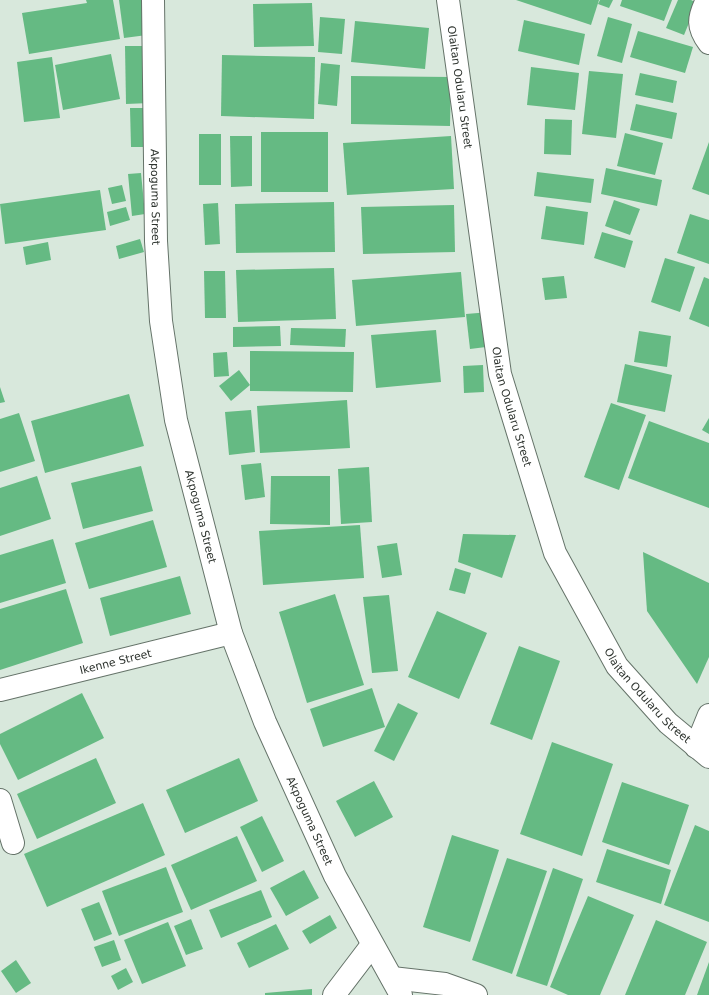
<svg xmlns="http://www.w3.org/2000/svg" width="709" height="995" viewBox="0 0 709 995" font-family="'DejaVu Sans',sans-serif">
<rect width="100%" height="100%" fill="#d8e8dc"/>
<!-- building -->
<g fill="#65ba83">
<path d="M 86,0 L 113,0 L 120,39 L 29,54 L 22,13 L 87,3 Z"/>
<path d="M 119,0 L 142,0 L 147,35 L 124,38 Z"/>
<path d="M 516,0 L 599,0 L 591,25 Z"/>
<path d="M 600,0 L 613,0 L 609,8 L 598,4 Z"/>
<path d="M 622,0 L 672,0 L 664,21 L 620,6 Z"/>
<path d="M 678,0 L 691,0 L 697,3 L 684,35 L 666,28 Z"/>
<path d="M 312,3 L 314,46 L 254,47 L 253,4 Z"/>
<path d="M 320,17 L 345,19 L 342,54 L 318,52 Z"/>
<path d="M 608,17 L 632,24 L 622,63 L 597,56 Z"/>
<path d="M 524,20 L 585,34 L 579,65 L 518,51 Z"/>
<path d="M 355,21 L 429,28 L 425,69 L 351,62 Z"/>
<path d="M 638,31 L 693,47 L 685,73 L 630,57 Z"/>
<path d="M 125,46 L 149,46 L 150,103 L 126,104 Z"/>
<path d="M 111,54 L 120,99 L 63,110 L 55,65 Z"/>
<path d="M 222,55 L 315,57 L 314,119 L 221,116 Z"/>
<path d="M 52,57 L 60,118 L 24,122 L 17,62 Z"/>
<path d="M 321,63 L 340,65 L 337,106 L 318,104 Z"/>
<path d="M 531,67 L 579,73 L 575,110 L 527,105 Z"/>
<path d="M 589,71 L 623,74 L 616,138 L 582,134 Z"/>
<path d="M 640,73 L 677,81 L 673,103 L 635,95 Z"/>
<path d="M 351,76 L 451,77 L 450,126 L 351,124 Z"/>
<path d="M 636,104 L 677,113 L 672,139 L 630,130 Z"/>
<path d="M 130,108 L 148,108 L 149,147 L 131,147 Z"/>
<path d="M 545,119 L 572,120 L 571,155 L 544,154 Z"/>
<rect x="261" y="132" width="67" height="60"/>
<path d="M 625,133 L 663,143 L 655,175 L 617,166 Z"/>
<rect x="199" y="134" width="22" height="51"/>
<path d="M 230,136 L 252,136 L 252,186 L 231,187 Z"/>
<path d="M 451,136 L 454,189 L 347,195 L 343,143 Z"/>
<path d="M 709,142 L 709,195 L 692,189 Z"/>
<path d="M 606,168 L 662,180 L 657,206 L 601,194 Z"/>
<path d="M 537,172 L 594,179 L 591,203 L 534,196 Z"/>
<path d="M 141,173 L 145,214 L 132,216 L 128,174 Z"/>
<path d="M 122,185 L 126,201 L 112,204 L 108,188 Z"/>
<path d="M 100,190 L 106,230 L 5,244 L 0,204 Z"/>
<path d="M 614,200 L 640,209 L 630,235 L 605,226 Z"/>
<path d="M 334,202 L 335,252 L 236,253 L 235,204 Z"/>
<path d="M 218,203 L 220,244 L 205,245 L 203,204 Z"/>
<path d="M 454,205 L 455,252 L 363,254 L 361,207 Z"/>
<path d="M 546,206 L 588,212 L 584,245 L 541,239 Z"/>
<path d="M 126,207 L 130,220 L 110,226 L 107,212 Z"/>
<path d="M 690,214 L 709,220 L 709,264 L 677,253 Z"/>
<path d="M 602,232 L 633,241 L 625,268 L 594,258 Z"/>
<path d="M 140,239 L 144,252 L 119,259 L 116,246 Z"/>
<path d="M 48,242 L 51,260 L 26,265 L 23,247 Z"/>
<path d="M 665,258 L 695,267 L 680,312 L 651,302 Z"/>
<path d="M 334,268 L 336,319 L 238,322 L 236,270 Z"/>
<path d="M 204,271 L 225,271 L 226,318 L 205,318 Z"/>
<path d="M 461,272 L 465,317 L 356,326 L 352,280 Z"/>
<path d="M 564,276 L 567,298 L 545,300 L 542,278 Z"/>
<path d="M 704,277 L 709,279 L 709,327 L 689,319 Z"/>
<path d="M 490,312 L 494,346 L 470,349 L 466,314 Z"/>
<path d="M 280,326 L 281,346 L 233,347 L 233,327 Z"/>
<path d="M 291,328 L 346,329 L 345,347 L 290,345 Z"/>
<path d="M 436,330 L 441,382 L 376,388 L 371,335 Z"/>
<path d="M 639,331 L 671,336 L 667,367 L 634,362 Z"/>
<path d="M 250,351 L 354,352 L 353,392 L 250,391 Z"/>
<path d="M 227,352 L 229,376 L 214,377 L 213,353 Z"/>
<path d="M 625,364 L 672,375 L 665,412 L 617,402 Z"/>
<path d="M 483,365 L 484,392 L 464,393 L 463,366 Z"/>
<path d="M 239,370 L 250,385 L 231,401 L 219,386 Z"/>
<path d="M 0,387 L 5,402 L 0,403 Z"/>
<path d="M 129,394 L 144,446 L 45,473 L 31,421 Z"/>
<path d="M 347,400 L 350,448 L 260,453 L 257,406 Z"/>
<path d="M 611,403 L 646,415 L 619,490 L 584,477 Z"/>
<path d="M 251,410 L 255,452 L 229,455 L 225,412 Z"/>
<path d="M 19,413 L 35,461 L 0,472 L 0,419 Z"/>
<path d="M 709,418 L 709,434 L 702,430 Z"/>
<path d="M 649,421 L 709,443 L 709,508 L 628,478 Z"/>
<path d="M 261,463 L 265,497 L 245,500 L 241,465 Z"/>
<path d="M 141,466 L 153,511 L 83,529 L 71,483 Z"/>
<path d="M 369,467 L 372,522 L 341,524 L 338,469 Z"/>
<path d="M 37,476 L 51,519 L 0,536 L 0,488 Z"/>
<path d="M 271,476 L 330,476 L 330,525 L 270,524 Z"/>
<path d="M 153,520 L 167,567 L 89,589 L 75,543 Z"/>
<path d="M 360,525 L 364,578 L 263,585 L 259,531 Z"/>
<path d="M 463,534 L 516,535 L 502,578 L 458,562 Z"/>
<path d="M 53,539 L 66,583 L 0,603 L 0,555 Z"/>
<path d="M 397,543 L 402,575 L 382,578 L 377,546 Z"/>
<path d="M 643,552 L 709,583 L 709,657 L 697,684 L 647,611 Z"/>
<path d="M 455,568 L 471,573 L 465,594 L 449,590 Z"/>
<path d="M 180,576 L 191,614 L 110,636 L 100,598 Z"/>
<path d="M 66,589 L 83,643 L 0,670 L 0,609 Z"/>
<path d="M 335,594 L 364,685 L 307,703 L 279,612 Z"/>
<path d="M 389,595 L 398,671 L 372,673 L 363,597 Z"/>
<path d="M 437,611 L 487,633 L 459,699 L 408,677 Z"/>
<path d="M 519,646 L 560,661 L 532,740 L 490,724 Z"/>
<path d="M 372,688 L 385,727 L 323,747 L 310,709 Z"/>
<path d="M 82,693 L 104,738 L 18,780 L 0,744 L 0,734 Z"/>
<path d="M 398,703 L 418,713 L 394,761 L 374,751 Z"/>
<path d="M 552,742 L 613,764 L 582,856 L 520,834 Z"/>
<path d="M 96,758 L 116,803 L 37,839 L 17,794 Z"/>
<path d="M 239,758 L 258,801 L 185,833 L 166,790 Z"/>
<path d="M 374,781 L 393,817 L 355,837 L 336,801 Z"/>
<path d="M 622,782 L 689,805 L 669,865 L 602,842 Z"/>
<path d="M 143,803 L 165,855 L 47,907 L 24,854 Z"/>
<path d="M 262,816 L 284,861 L 262,872 L 240,827 Z"/>
<path d="M 695,825 L 709,831 L 709,922 L 664,905 Z"/>
<path d="M 452,835 L 499,850 L 470,942 L 423,927 Z"/>
<path d="M 237,836 L 257,881 L 191,910 L 171,865 Z"/>
<path d="M 607,849 L 671,870 L 661,904 L 596,882 Z"/>
<path d="M 507,858 L 547,871 L 512,974 L 472,960 Z"/>
<path d="M 166,867 L 183,912 L 119,936 L 102,891 Z"/>
<path d="M 553,868 L 583,879 L 547,986 L 516,976 Z"/>
<path d="M 304,870 L 319,898 L 286,916 L 270,888 Z"/>
<path d="M 261,890 L 272,917 L 221,938 L 209,910 Z"/>
<path d="M 588,896 L 634,915 L 600,995 L 568,995 L 550,987 Z"/>
<path d="M 99,902 L 112,934 L 94,941 L 81,909 Z"/>
<path d="M 330,915 L 337,928 L 310,944 L 302,931 Z"/>
<path d="M 191,919 L 203,949 L 186,955 L 174,926 Z"/>
<path d="M 656,920 L 707,942 L 685,995 L 625,995 Z"/>
<path d="M 168,922 L 186,966 L 142,984 L 124,940 Z"/>
<path d="M 276,924 L 289,949 L 249,968 L 237,943 Z"/>
<path d="M 114,940 L 121,960 L 102,967 L 94,947 Z"/>
<path d="M 16,960 L 31,983 L 16,993 L 1,971 Z"/>
<path d="M 709,962 L 709,995 L 697,995 Z"/>
<path d="M 126,968 L 133,982 L 118,990 L 111,976 Z"/>
<path d="M 312,989 L 312,995 L 265,995 L 265,993 Z"/>
</g>
<g fill="none" stroke-linecap="round" stroke-linejoin="round">
<!-- minor casing -->
<g stroke="#657369" stroke-width="24">
<g id="minor">
<path id="s1" d="M 153,0 L 156,241 L 161,321 L 176,420 L 231,633 L 265,722 L 335,876 L 401,995"/>
<path id="s2" d="M 448,0 L 500,374 L 555,553 L 617,666 L 668,723 L 709,757"/>
<path d="M 707,0 C 698,18 697,27 709,43"/>
<path id="s3" d="M 0,690 L 231,633"/>
<path d="M 696,747 L 709,715"/>
<path d="M 0,800 L 13,843"/>
<path d="M 392,978 L 445,984 L 476,995"/>
<path d="M 334,995 L 372,945"/>
</g>
</g>
<!-- minor -->
<use href="#minor" stroke="#fff" stroke-width="22"/>
</g>
<g text-anchor="middle" stroke-width="4" stroke-linejoin="round" paint-order="stroke">
<!-- street labels -->
<g font-size="11" fill="#2e342f" stroke="#e5f5e9">
<text dy="4" stroke="none"><textPath href="#s2" startOffset="88">Olaitan Odularu Street</textPath></text>
<text dy="4" stroke="none"><textPath href="#s1" startOffset="197">Akpoguma Street</textPath></text>
<text dy="4" stroke="none"><textPath href="#s2" startOffset="412">Olaitan Odularu Street</textPath></text>
<text dy="4" stroke="none"><textPath href="#s1" startOffset="521">Akpoguma Street</textPath></text>
<text dy="4" stroke="none"><textPath href="#s3" startOffset="119">Ikenne Street</textPath></text>
<text dy="4" stroke="none"><textPath href="#s2" startOffset="736">Olaitan Odularu Street</textPath></text>
<text dy="4" stroke="none"><textPath href="#s1" startOffset="845">Akpoguma Street</textPath></text>
</g>
</g>
</svg>
